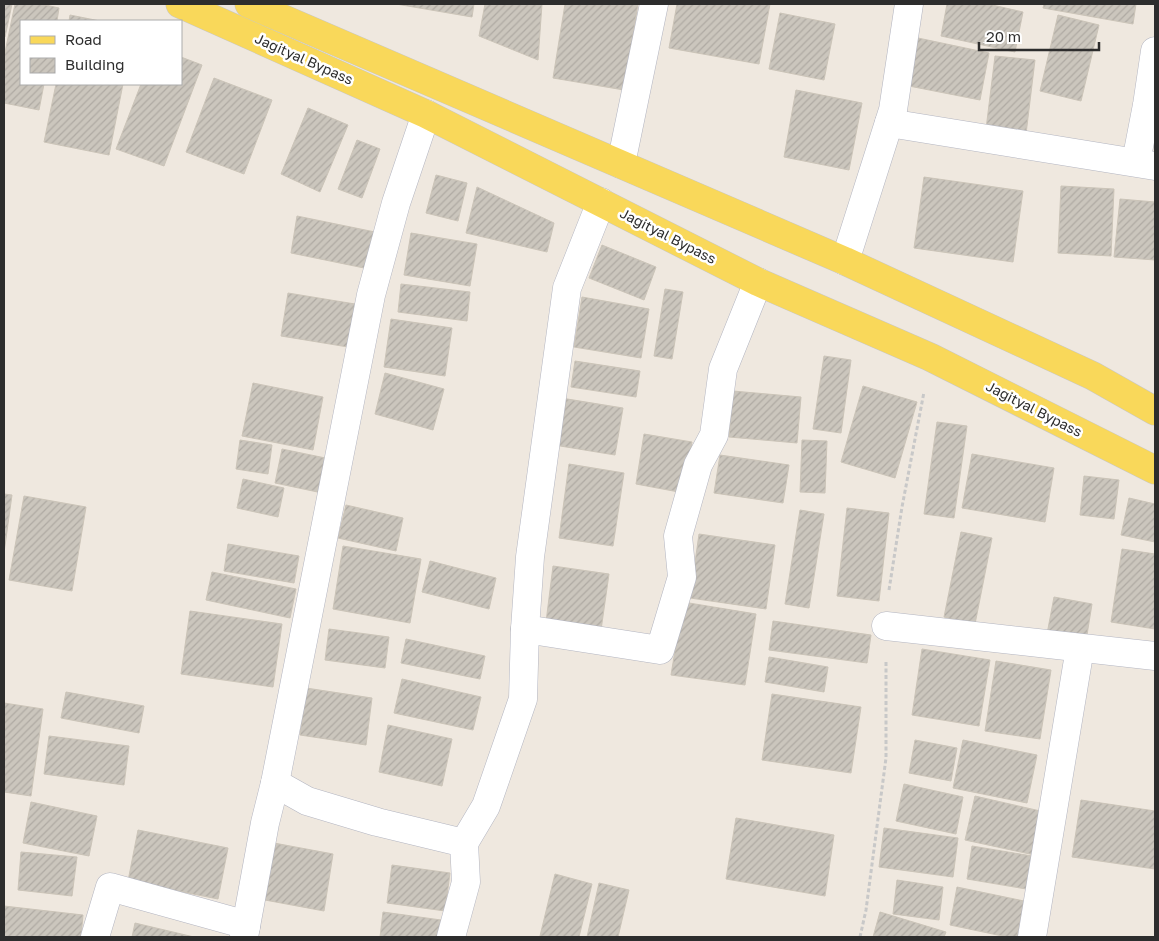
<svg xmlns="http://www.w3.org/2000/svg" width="1159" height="941" viewBox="0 0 1159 941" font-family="'Golos Text',sans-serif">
<defs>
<pattern id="building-hatch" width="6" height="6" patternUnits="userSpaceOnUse" patternTransform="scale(1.25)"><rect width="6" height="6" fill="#cbc6bd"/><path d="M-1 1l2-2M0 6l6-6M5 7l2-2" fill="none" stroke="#afaaa3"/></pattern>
</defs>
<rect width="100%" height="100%" fill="#efe8df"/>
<!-- building -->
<g fill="url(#building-hatch)" stroke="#cbc4b8">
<path d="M 4,4 L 12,4 L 5,37 L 4,37 Z"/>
<path d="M 15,4 L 41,4 L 59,8 L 57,21 L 21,21 L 21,84 L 44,84 L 39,110 L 4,103 L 4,57 Z"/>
<path d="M 396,4 L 474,4 L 472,17 Z"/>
<path d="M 485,4 L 542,4 L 538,60 L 479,36 Z"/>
<path d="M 565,4 L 638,4 L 624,90 L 553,78 Z"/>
<path d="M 677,4 L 770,4 L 759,64 L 669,48 Z"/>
<path d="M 947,4 L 988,4 L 1023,12 L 1015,52 L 941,36 Z"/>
<path d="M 1044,4 L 1136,4 L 1133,24 L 1043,8 Z"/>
<path d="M 780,13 L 835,24 L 824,80 L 769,69 Z"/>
<path d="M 70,15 L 100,21 L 69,21 Z"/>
<path d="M 1058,15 L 1099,25 L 1081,101 L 1040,91 Z"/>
<path d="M 918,38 L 989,53 L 980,100 L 909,86 Z"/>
<path d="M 995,56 L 1035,60 L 1026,134 L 986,129 Z"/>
<path d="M 181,57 L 202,65 L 164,166 L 116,149 L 141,84 L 181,84 Z"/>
<path d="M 214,78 L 272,100 L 244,174 L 186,152 Z"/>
<path d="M 56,84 L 123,84 L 109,155 L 44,142 Z"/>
<path d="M 796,90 L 862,103 L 849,170 L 784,157 Z"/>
<path d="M 308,108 L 348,125 L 320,192 L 281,174 Z"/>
<path d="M 357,140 L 380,149 L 362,198 L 338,189 Z"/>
<path d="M 436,175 L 467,183 L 458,221 L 426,213 Z"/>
<path d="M 924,177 L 1023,191 L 1013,262 L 914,248 Z"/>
<path d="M 1061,186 L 1114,189 L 1111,256 L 1058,253 Z"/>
<path d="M 477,187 L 554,223 L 547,252 L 466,233 Z"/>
<path d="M 1120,199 L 1155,202 L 1155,260 L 1114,257 Z"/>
<path d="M 297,216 L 375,232 L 369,269 L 291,253 Z"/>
<path d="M 411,233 L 477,244 L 470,286 L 404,275 Z"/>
<path d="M 602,245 L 656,267 L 644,300 L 589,278 Z"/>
<path d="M 401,284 L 470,292 L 467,321 L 398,312 Z"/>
<path d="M 665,289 L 683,292 L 672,359 L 654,356 Z"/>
<path d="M 288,293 L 355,304 L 348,347 L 281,336 Z"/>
<path d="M 582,297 L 649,309 L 641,358 L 574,347 Z"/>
<path d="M 391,319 L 452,328 L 445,376 L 384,367 Z"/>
<path d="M 824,356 L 851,360 L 841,433 L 813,429 Z"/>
<path d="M 575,361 L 640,371 L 636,397 L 571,387 Z"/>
<path d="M 385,373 L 444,389 L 433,430 L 375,414 Z"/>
<path d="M 253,383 L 323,397 L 313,450 L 242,436 Z"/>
<path d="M 863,386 L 917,402 L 895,478 L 841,462 Z"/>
<path d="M 733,391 L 801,397 L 797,443 L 729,437 Z"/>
<path d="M 555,397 L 623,408 L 615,455 L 548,444 Z"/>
<path d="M 937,422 L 967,426 L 954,518 L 924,514 Z"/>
<path d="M 644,434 L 692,442 L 684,493 L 636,484 Z"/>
<path d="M 240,440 L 272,445 L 268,474 L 236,469 Z"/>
<path d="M 802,440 L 827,441 L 825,493 L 800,492 Z"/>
<path d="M 282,449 L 335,460 L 327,494 L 275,483 Z"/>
<path d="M 972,454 L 1054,468 L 1045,522 L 962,508 Z"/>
<path d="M 720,455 L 789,465 L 783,503 L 714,493 Z"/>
<path d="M 569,464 L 624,473 L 613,546 L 559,538 Z"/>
<path d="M 1084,476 L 1119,480 L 1114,519 L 1080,515 Z"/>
<path d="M 243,479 L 284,488 L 278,517 L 237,508 Z"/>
<path d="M 4,494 L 12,495 L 4,553 Z"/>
<path d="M 24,496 L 86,507 L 72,591 L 9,580 Z"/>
<path d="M 1129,498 L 1155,504 L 1155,542 L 1121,535 Z"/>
<path d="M 346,505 L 403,518 L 396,551 L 338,538 Z"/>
<path d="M 847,508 L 889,513 L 879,601 L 837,596 Z"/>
<path d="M 800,510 L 824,514 L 809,608 L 785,604 Z"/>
<path d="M 961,532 L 992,538 L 975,624 L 944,617 Z"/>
<path d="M 699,534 L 775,545 L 766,609 L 690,598 Z"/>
<path d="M 228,544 L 299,556 L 294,583 L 224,571 Z"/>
<path d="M 343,546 L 421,559 L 410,623 L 333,609 Z"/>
<path d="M 1122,549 L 1155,554 L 1155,629 L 1111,622 Z"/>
<path d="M 430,561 L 496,578 L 489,609 L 422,592 Z"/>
<path d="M 553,566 L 609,574 L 601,630 L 546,622 Z"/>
<path d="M 212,572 L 296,589 L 290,618 L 206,600 Z"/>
<path d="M 1054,597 L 1092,604 L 1086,641 L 1047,634 Z"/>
<path d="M 683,602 L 756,614 L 745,685 L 671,675 Z"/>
<path d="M 190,611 L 282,624 L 273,687 L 181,674 Z"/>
<path d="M 773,621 L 871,635 L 867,663 L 769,650 Z"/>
<path d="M 329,629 L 389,637 L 385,668 L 325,660 Z"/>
<path d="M 406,639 L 485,656 L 480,679 L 401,663 Z"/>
<path d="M 922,649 L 990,660 L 979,726 L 912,715 Z"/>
<path d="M 769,657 L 828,667 L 824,692 L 765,682 Z"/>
<path d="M 996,661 L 1051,670 L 1040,739 L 985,731 Z"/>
<path d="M 402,679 L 481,697 L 473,730 L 394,713 Z"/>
<path d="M 306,688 L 372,698 L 366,745 L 300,735 Z"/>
<path d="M 66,692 L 144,706 L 139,733 L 61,718 Z"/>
<path d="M 772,694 L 861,707 L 851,773 L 762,760 Z"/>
<path d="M 4,703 L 43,709 L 31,796 L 4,792 Z"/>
<path d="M 388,725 L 452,739 L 442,786 L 379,772 Z"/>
<path d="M 49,736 L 129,746 L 124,785 L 44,774 Z"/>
<path d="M 915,740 L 957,748 L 951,781 L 909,773 Z"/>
<path d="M 963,740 L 1037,755 L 1027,803 L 953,788 Z"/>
<path d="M 904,784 L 963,797 L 956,834 L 896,821 Z"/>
<path d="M 975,796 L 1049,813 L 1039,856 L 965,840 Z"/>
<path d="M 1081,800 L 1155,811 L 1155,869 L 1072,857 Z"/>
<path d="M 31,802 L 97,816 L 89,856 L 23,843 Z"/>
<path d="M 736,818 L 834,835 L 825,896 L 726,879 Z"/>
<path d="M 884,828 L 958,838 L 953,877 L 879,867 Z"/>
<path d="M 138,830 L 228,848 L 218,899 L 128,881 Z"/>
<path d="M 274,843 L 333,854 L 324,911 L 265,900 Z"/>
<path d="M 972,846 L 1044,858 L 1038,891 L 967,879 Z"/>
<path d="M 21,852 L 77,857 L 72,896 L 18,890 Z"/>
<path d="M 392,865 L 450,873 L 445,911 L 387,903 Z"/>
<path d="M 555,874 L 592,884 L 579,937 L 540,936 Z"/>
<path d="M 897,880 L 943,887 L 939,920 L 893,914 Z"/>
<path d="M 599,883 L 629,890 L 618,937 L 587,937 Z"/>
<path d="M 957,887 L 1024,901 L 1017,937 L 1007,937 L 950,925 Z"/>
<path d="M 4,906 L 83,915 L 81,937 L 4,937 Z"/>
<path d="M 383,912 L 441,920 L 439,937 L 380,937 Z"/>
<path d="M 880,912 L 946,932 L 944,937 L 873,937 Z"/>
<path d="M 135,923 L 194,937 L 132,937 Z"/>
</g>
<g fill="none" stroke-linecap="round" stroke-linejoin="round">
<!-- street casing -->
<g stroke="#b3b5c1" stroke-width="29">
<g id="street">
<path d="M 889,123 L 1155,166"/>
<path d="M 1136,162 L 1147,105 L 1155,51"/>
<path d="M 621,164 L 654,4"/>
<path d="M 845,261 L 893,110 L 909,4"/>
<path d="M 886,626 L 1155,656"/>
<path d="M 525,629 L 660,650 L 682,577 L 678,536 L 698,465 L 714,435 L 723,369 L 758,282"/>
<path d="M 275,783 L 307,801 L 377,822 L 464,843 L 486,806 L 523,699 L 525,629 L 530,557 L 567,288 L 601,202"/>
<path d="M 95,937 L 110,887 L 236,922 L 246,926"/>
<path d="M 244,937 L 265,823 L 275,783 L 371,295 L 396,203 L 426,114"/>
<path d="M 451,937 L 466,882 L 464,843"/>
<path d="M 1032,937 L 1080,648"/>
</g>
</g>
<!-- primary casing -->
<g stroke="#c8c8c8" stroke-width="29">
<g id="primary">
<path d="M 180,4 L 426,114 L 758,282 L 930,357 L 1155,470"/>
<path d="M 249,4 L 845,261 L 1093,376 L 1155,411"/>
</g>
</g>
<!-- path -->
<g stroke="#c8c8c8" stroke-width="3" stroke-dasharray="4 2.5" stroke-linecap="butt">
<path d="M 889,590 L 902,507 L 924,392"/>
<path d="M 860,937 L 866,910 L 886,758 L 886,661"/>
</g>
<!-- street -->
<use href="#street" stroke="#fff" stroke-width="28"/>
<!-- primary -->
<use href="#primary" stroke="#f9d85a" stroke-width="28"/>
</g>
<g text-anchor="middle" stroke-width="5" stroke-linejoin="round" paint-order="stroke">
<!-- street labels -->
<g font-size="14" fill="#2d2d2d" stroke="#fff">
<text transform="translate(304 59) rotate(24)" y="5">Jagityal Bypass</text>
<text transform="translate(668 236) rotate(27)" y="5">Jagityal Bypass</text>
<text transform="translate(1034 409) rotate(27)" y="5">Jagityal Bypass</text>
</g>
</g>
<!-- border -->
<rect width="1159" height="941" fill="none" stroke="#2d2d2d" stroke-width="10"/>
<!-- legend -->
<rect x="20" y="20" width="162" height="65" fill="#ffffff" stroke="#ababab"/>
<rect x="30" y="36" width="25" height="8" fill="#f9d85a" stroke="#ababab"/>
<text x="65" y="45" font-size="15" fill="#2d2d2d">Road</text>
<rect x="30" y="58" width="25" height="15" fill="url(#building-hatch)" stroke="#ababab"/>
<text x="65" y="70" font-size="15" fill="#2d2d2d">Building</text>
<!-- scale -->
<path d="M979 42v8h120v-8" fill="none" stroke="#2d2d2d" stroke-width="2.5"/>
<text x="986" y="42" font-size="15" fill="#2d2d2d" stroke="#ffffff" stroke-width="4" paint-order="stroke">20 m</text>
</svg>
